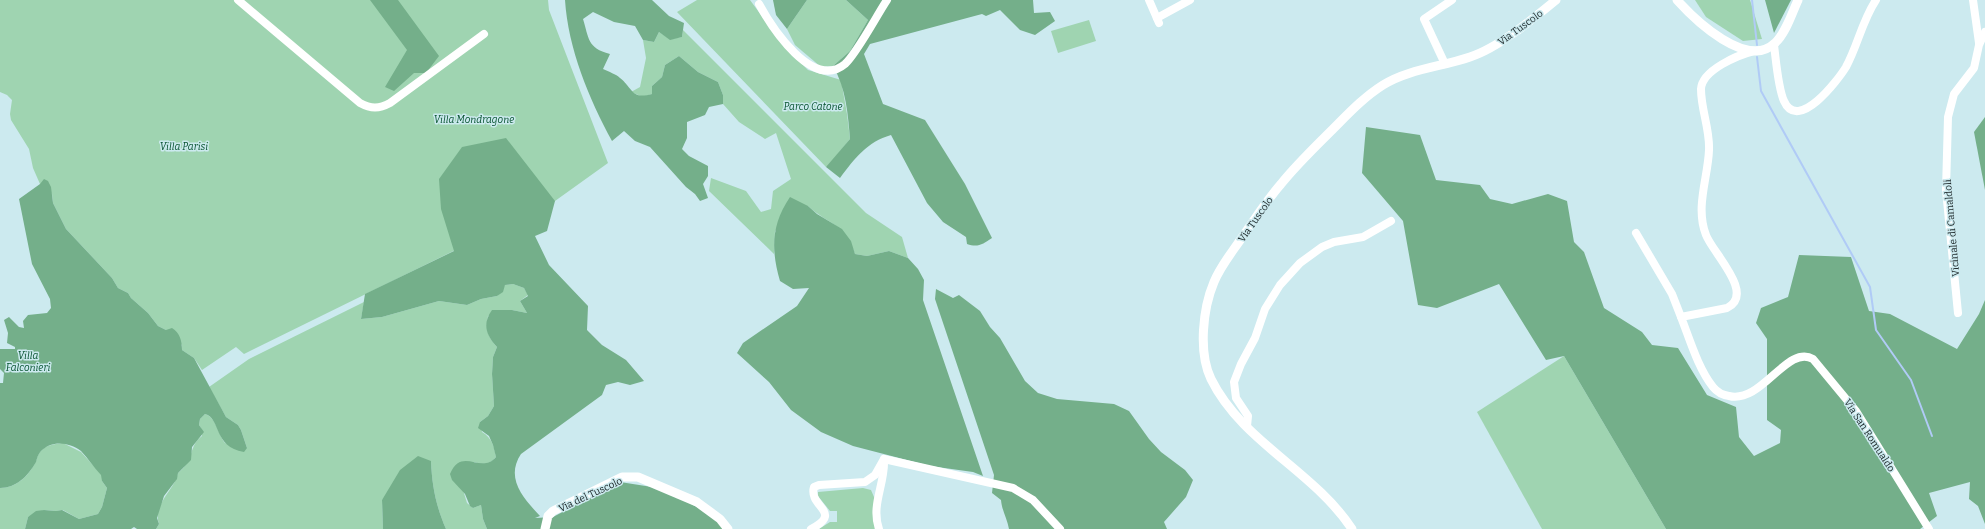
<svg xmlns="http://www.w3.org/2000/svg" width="1985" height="529" viewBox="0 0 1985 529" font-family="Bitter,serif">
<rect width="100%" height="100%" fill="#cceaef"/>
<!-- green -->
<g fill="#9fd4b1">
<path d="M 0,0 L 548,0 L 549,10 L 608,163 L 555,201 L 244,354 L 236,347 L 202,370 L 194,358 L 182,350 L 182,345 L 166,330 L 158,326 L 148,313 L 131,298 L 128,293 L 118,288 L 112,278 L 66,229 L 53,203 L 52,194 L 40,184 L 33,168 L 29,149 L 11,120 L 10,114 L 12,100 L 7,95 L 0,92 Z"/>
<path d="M 697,0 L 750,0 L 784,46 L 808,70 L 841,80 L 847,114 L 850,139 L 828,166 L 826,167 L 677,12 Z"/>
<path d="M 807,0 L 846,0 L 868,20 L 850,51 L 833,66 L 821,67 L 795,45 L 787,29 Z"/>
<path d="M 1695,0 L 1750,0 L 1762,39 L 1743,41 L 1706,17 Z"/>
<path d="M 1089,20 L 1096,41 L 1058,53 L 1051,31 Z"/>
<path d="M 683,30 L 866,213 L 902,237 L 908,258 L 889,251 L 867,256 L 855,254 C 844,222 830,226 808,206 L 775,231 L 774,254 L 709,191 L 711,178 L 746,191 L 761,212 L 771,209 L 773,191 L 791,179 L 776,133 L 765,139 L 739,122 L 723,104 L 723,95 L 718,82 L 698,72 L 679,56 L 665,65 L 662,77 L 652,86 L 652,94 L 643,97 L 631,92 L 640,87 L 646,58 L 643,40 L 654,42 L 659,32 L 670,39 L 682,37 Z"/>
<path d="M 513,284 L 524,288 L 528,295 L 520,301 L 527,313 L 512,310 L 488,316 C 485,329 488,337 497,347 L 493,357 L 492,374 L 494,406 L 488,416 L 480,422 L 482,432 C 492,438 494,446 496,457 C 489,465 484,465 474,462 L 463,490 L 467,503 L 473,508 L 481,505 L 483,519 L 487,529 L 446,529 C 436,506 432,486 431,461 L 382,500 L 383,529 L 156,529 L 159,524 C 152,504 175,490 178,473 C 195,460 188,446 202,436 L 201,428 L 199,425 L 200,419 L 205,414 C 216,417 218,434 225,443 L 247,448 L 241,430 L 238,425 L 226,417 L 209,387 L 249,359 L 364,302 L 361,319 L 382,317 L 439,301 L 467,305 L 481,299 L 497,296 L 505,285 Z"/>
<path d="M 1564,356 L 1666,529 L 1542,529 L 1477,412 Z"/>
<path d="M 63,443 L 81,452 L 102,475 L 102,481 L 107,488 L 102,507 L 98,514 L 79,519 L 63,510 L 56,511 L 44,510 L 28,517 L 25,529 L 0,529 L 0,488 C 16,488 29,476 36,461 C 37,458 38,454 40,452 C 45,445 55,444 63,443 Z"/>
<path d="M 863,488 L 871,490 L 874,497 L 877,529 L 819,529 L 830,522 L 837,522 L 837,511 L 830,511 L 818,496 L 818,492 Z"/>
</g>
<!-- forest -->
<g fill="#74af8a">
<path d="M 370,0 L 398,0 L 439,56 L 426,73 L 414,73 L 394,91 L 385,87 L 407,50 Z"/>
<path d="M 565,0 L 652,0 L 669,16 L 684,23 L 682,37 L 670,40 L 659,32 L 654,42 L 643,40 L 635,26 L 614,22 L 593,12 L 583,19 C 589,38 587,48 610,54 L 603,69 C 609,72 616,74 620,78 C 633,88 631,100 652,94 L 652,86 L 662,77 L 665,65 L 679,56 L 698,72 L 718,82 L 723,95 L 723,104 L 709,107 L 705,115 L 687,122 L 687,138 L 682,149 L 689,156 L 708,166 L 708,176 L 703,184 L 708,198 L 700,201 L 695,194 L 686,187 L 650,147 L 635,141 L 624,131 L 612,141 C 589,99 568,48 565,0 Z"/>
<path d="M 773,0 L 807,0 L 787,29 L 776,15 Z"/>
<path d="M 846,0 L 1033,0 L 1034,13 L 1050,12 L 1055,21 L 1035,35 L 1020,30 L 1000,10 L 986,16 L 982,14 L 870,44 L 864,54 L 883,104 L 925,120 L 965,184 L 992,238 C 983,244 978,248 967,244 L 966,237 L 943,222 L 927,203 L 891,135 C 867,142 855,158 840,178 L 826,167 L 850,139 C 848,114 846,88 833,66 L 850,51 L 868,20 Z"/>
<path d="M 1765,0 L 1791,0 L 1774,33 Z"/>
<path d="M 1985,117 L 1985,190 L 1974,132 Z"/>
<path d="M 1366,127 L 1420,135 L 1436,180 L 1480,185 L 1490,199 L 1512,204 L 1548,194 L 1567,201 L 1574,242 L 1584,252 L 1604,308 L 1642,332 L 1652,345 L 1678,348 L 1707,395 L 1736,407 L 1739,437 L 1754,456 L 1780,443 L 1781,430 L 1767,420 L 1767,339 L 1756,323 L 1761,308 L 1788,297 L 1799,255 L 1851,257 L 1869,311 L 1890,314 L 1957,349 L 1979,314 L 1985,300 L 1985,524 L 1978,506 L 1969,499 L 1970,482 L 1929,493 L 1937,516 L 1920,529 L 1666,529 L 1564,356 L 1546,360 L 1499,284 L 1437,308 L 1418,305 L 1403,221 L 1362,173 Z"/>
<path d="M 506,138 L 555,201 L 547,231 L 535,236 L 549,265 L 588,306 L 587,330 L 602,345 L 626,360 L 644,381 L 630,385 L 618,382 L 606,385 L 602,395 L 521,454 C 505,478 523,498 540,516 L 535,518 L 553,517 L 620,482 L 652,487 L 677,496 L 711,515 L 726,529 L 487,529 L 483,519 L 481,505 L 473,508 L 470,506 L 465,494 L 452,480 L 450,474 C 462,446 481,475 496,457 L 493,445 L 489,436 L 478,428 L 480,422 L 488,416 L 494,406 L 492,374 L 493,357 L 497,347 C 486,335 482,324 492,310 L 512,310 L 527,313 L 520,301 L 528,296 L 524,288 L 513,284 L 505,285 L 503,292 L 497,296 L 481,299 L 467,305 L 439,301 L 382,317 L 361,319 L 365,294 L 454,251 L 441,209 L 439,179 L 462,147 Z"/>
<path d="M 44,179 L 48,181 L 51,187 L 53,203 L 66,229 L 112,278 L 118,288 L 128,293 L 131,298 L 148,313 L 158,326 L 166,330 L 172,328 C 180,333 182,341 182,350 L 194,358 L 226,417 L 238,425 L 241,430 L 247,448 L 244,452 C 213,447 221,418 205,414 L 200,419 L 199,425 L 204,432 L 192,447 L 191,460 L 178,473 L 177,479 L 164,496 L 157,518 L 159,524 L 156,529 L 137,529 L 134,527 L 131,529 L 25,529 L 28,517 L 36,511 L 44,510 L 56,511 L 62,510 L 79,519 L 98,514 L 102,507 L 107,488 L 102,481 L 101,475 C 94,468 88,458 81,451 C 69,442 52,440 41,451 C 38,454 37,458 36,462 C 28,476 16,488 0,488 L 0,383 L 3,383 L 4,373 L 0,369 L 0,349 L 15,349 L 15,347 L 7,343 L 8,333 L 4,320 L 9,317 L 19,327 L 24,328 L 23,321 L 28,315 L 47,313 L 51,308 L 50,299 L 32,264 L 19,199 L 40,184 Z"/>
<path d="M 790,197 L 808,206 L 817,214 L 842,229 L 851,241 L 855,254 L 867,256 L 889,251 L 908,258 L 918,269 L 924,280 L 923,300 L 983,476 L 973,472 L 930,466 L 853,446 L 821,432 L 791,410 L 769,382 L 737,353 L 743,343 L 797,306 L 809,288 L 793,289 L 780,281 C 771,250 771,225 790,197 Z"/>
<path d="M 936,289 L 953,298 L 959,295 L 980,311 L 990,327 L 1000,338 L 1025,381 L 1038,393 L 1057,399 L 1114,404 L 1129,411 L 1149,439 L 1161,452 L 1185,470 L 1193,480 L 1186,497 L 1164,522 L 1167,529 L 1009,529 C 1007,518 1002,511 1001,500 L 992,493 L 994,475 L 935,299 Z"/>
<path d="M 418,456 L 431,461 C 432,486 436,506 446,529 L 383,529 L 382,500 L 400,470 Z"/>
</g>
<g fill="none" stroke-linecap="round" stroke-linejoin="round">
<!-- stream -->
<g stroke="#b0cbf6" stroke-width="2">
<path d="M 1752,0 L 1757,45"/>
<path d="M 1757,57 L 1761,91 L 1870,287 L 1876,330 L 1911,380 L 1932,436"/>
</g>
<!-- minor -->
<g stroke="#fff" stroke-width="8">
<path d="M 238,0 L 360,103 C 371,109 379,109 390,103 L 484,34"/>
<path d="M 1149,0 L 1159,23"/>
<path d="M 1973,0 L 1979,43"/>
<path d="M 759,4 C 772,28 813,91 845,64 C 857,53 877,15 887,0"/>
<path d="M 1157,18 L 1190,0"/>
<path d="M 1774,45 C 1776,60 1778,88 1784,101 C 1798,133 1838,80 1846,67 C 1858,45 1862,21 1876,0"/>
<path d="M 1754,51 C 1738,55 1702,70 1701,89 C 1701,110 1710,129 1709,150 C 1708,178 1695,207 1706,235 C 1712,252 1756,294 1727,308 L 1681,317 C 1690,340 1698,368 1713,387 C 1717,392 1722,395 1729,396 C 1762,404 1787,344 1813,359 L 1856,411 L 1929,529"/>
<path d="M 1445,64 L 1424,19 L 1452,0"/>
<path d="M 1636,233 L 1672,294 L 1681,317"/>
<path d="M 1958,313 L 1946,190 L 1948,117 L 1954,94 L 1974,68 L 1979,45 L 1985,32"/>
<path d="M 1247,426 L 1248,416 L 1236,398 L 1234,382 L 1241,364 L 1255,338 L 1265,309 L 1280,285 L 1300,263 L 1322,247 L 1334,242 L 1363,237 L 1391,221"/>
<path d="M 884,459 L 1013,488 L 1033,500 L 1060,529"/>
<path d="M 811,529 C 844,512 808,507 814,487 L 819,485 L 865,482 L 875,475 L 884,459"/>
<path d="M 879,529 C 871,506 884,486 884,463"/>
</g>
<!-- tertiary -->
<g stroke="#fff" stroke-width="9">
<path d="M 1677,0 C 1695,20 1747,70 1775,43 C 1786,33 1792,13 1798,0"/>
<path d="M 545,529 L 548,516 L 553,511 L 622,477 L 638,477 L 697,502 L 720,519 L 728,529"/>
<path d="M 1352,529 C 1314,471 1242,442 1211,379 C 1198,352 1203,308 1214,282 C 1221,265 1233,251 1243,236 C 1255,219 1267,200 1281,184 C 1297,164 1316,146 1334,128 C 1349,113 1364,97 1383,85 C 1409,69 1441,67 1470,57 C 1498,48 1533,19 1556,0"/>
</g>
</g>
<g text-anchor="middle" stroke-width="3" stroke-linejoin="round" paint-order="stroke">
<!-- street labels -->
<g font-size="10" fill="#212c2e" stroke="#cceaef">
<text transform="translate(1520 27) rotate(-36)" y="4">Via Tuscolo</text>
<text transform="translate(1255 219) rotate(-55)" y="4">Via Tuscolo</text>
<text transform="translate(1951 228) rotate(-95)" y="4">Vicinale di Camaldoli</text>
<text transform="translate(1870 435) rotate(57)" y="4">Via San Romualdo</text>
<text transform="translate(590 494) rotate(-25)" y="4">Via del Tuscolo</text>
</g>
<!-- park labels -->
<g font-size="10" font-style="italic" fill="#05512e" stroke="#cceaef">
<text x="813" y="110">Parco Catone</text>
<text x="474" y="123">Villa Mondragone</text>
<text x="184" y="150">Villa Parisi</text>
<text x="28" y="359">Villa<tspan x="28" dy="12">Falconieri</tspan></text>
</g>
</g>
</svg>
